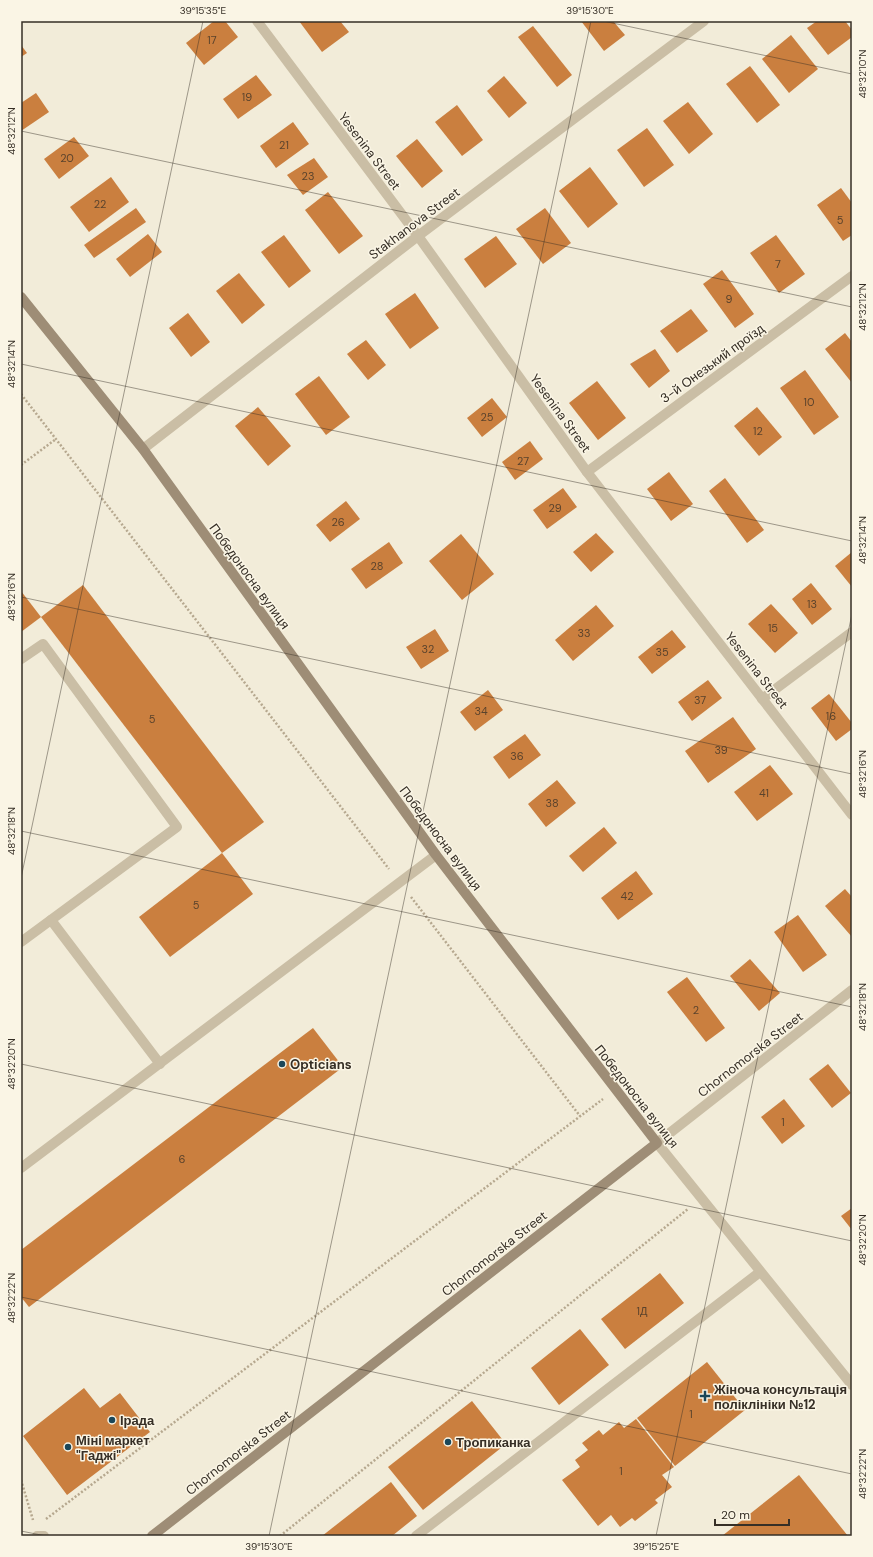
<svg xmlns="http://www.w3.org/2000/svg" width="873" height="1557" viewBox="0 0 873 1557" font-family="'DM Sans',sans-serif">
<rect width="100%" height="100%" fill="#f2ecd9"/>
<!-- building -->
<g fill="#ca7f3f">
<path d="M 214,21 L 225,21 L 238,37 L 204,65 L 186,43 Z"/>
<path d="M 299,21 L 340,21 L 349,32 L 322,52 Z"/>
<path d="M 581,21 L 613,21 L 625,35 L 604,51 Z"/>
<path d="M 817,21 L 845,21 L 852,30 L 852,37 L 828,55 L 807,28 Z"/>
<path d="M 533,26 L 572,75 L 557,87 L 518,37 Z"/>
<path d="M 791,35 L 818,69 L 789,93 L 762,59 Z"/>
<path d="M 21,45 L 27,53 L 21,57 Z"/>
<path d="M 750,66 L 780,105 L 757,123 L 726,84 Z"/>
<path d="M 256,75 L 272,95 L 238,119 L 223,99 Z"/>
<path d="M 504,76 L 527,103 L 509,118 L 487,91 Z"/>
<path d="M 36,93 L 49,112 L 21,131 L 21,103 Z"/>
<path d="M 688,102 L 713,134 L 689,154 L 663,121 Z"/>
<path d="M 457,105 L 483,140 L 462,156 L 435,122 Z"/>
<path d="M 293,122 L 309,144 L 276,168 L 260,146 Z"/>
<path d="M 647,128 L 674,165 L 644,187 L 617,150 Z"/>
<path d="M 74,137 L 89,156 L 59,179 L 44,159 Z"/>
<path d="M 417,139 L 443,171 L 422,188 L 396,156 Z"/>
<path d="M 314,158 L 328,177 L 303,195 L 287,175 Z"/>
<path d="M 590,167 L 618,204 L 588,228 L 559,191 Z"/>
<path d="M 111,177 L 129,202 L 89,232 L 70,207 Z"/>
<path d="M 841,188 L 852,203 L 852,235 L 843,241 L 817,205 Z"/>
<path d="M 328,192 L 363,236 L 339,254 L 305,210 Z"/>
<path d="M 136,208 L 146,222 L 94,258 L 84,245 Z"/>
<path d="M 545,208 L 571,243 L 543,264 L 516,229 Z"/>
<path d="M 148,234 L 162,252 L 130,277 L 116,259 Z"/>
<path d="M 284,235 L 311,271 L 289,288 L 261,252 Z"/>
<path d="M 776,235 L 805,274 L 779,293 L 750,253 Z"/>
<path d="M 496,236 L 517,264 L 485,288 L 464,259 Z"/>
<path d="M 722,270 L 754,314 L 735,328 L 703,284 Z"/>
<path d="M 239,273 L 265,305 L 242,324 L 216,291 Z"/>
<path d="M 415,293 L 439,328 L 410,349 L 385,314 Z"/>
<path d="M 691,309 L 708,331 L 677,353 L 660,331 Z"/>
<path d="M 188,313 L 210,342 L 191,357 L 169,328 Z"/>
<path d="M 845,333 L 852,342 L 852,383 L 825,349 Z"/>
<path d="M 366,340 L 386,365 L 368,380 L 347,354 Z"/>
<path d="M 655,349 L 670,371 L 649,388 L 630,364 Z"/>
<path d="M 805,370 L 839,417 L 814,435 L 780,388 Z"/>
<path d="M 319,376 L 350,417 L 326,435 L 295,394 Z"/>
<path d="M 597,381 L 626,418 L 598,440 L 569,403 Z"/>
<path d="M 492,398 L 507,417 L 482,437 L 467,418 Z"/>
<path d="M 258,407 L 291,446 L 268,466 L 235,426 Z"/>
<path d="M 757,407 L 782,437 L 759,456 L 734,426 Z"/>
<path d="M 530,441 L 543,459 L 515,480 L 502,462 Z"/>
<path d="M 669,472 L 693,504 L 671,521 L 647,489 Z"/>
<path d="M 725,478 L 764,530 L 747,543 L 709,491 Z"/>
<path d="M 563,488 L 577,507 L 547,529 L 533,510 Z"/>
<path d="M 346,501 L 360,519 L 330,542 L 316,525 Z"/>
<path d="M 596,533 L 614,552 L 591,572 L 573,552 Z"/>
<path d="M 461,534 L 494,574 L 462,600 L 429,561 Z"/>
<path d="M 389,542 L 403,563 L 366,589 L 351,569 Z"/>
<path d="M 852,552 L 852,587 L 835,566 Z"/>
<path d="M 811,583 L 832,609 L 812,625 L 792,599 Z"/>
<path d="M 83,585 L 264,822 L 222,853 L 41,617 Z"/>
<path d="M 21,591 L 41,617 L 21,632 Z"/>
<path d="M 771,604 L 798,633 L 775,653 L 748,624 Z"/>
<path d="M 596,605 L 614,626 L 573,661 L 555,640 Z"/>
<path d="M 435,629 L 449,651 L 421,669 L 406,647 Z"/>
<path d="M 672,630 L 686,647 L 652,674 L 638,657 Z"/>
<path d="M 708,680 L 722,698 L 692,721 L 678,702 Z"/>
<path d="M 488,690 L 503,710 L 475,731 L 460,712 Z"/>
<path d="M 829,694 L 852,723 L 852,729 L 836,741 L 811,708 Z"/>
<path d="M 733,717 L 756,749 L 708,783 L 685,751 Z"/>
<path d="M 525,734 L 541,755 L 509,779 L 493,757 Z"/>
<path d="M 770,765 L 793,794 L 757,821 L 734,792 Z"/>
<path d="M 557,780 L 576,803 L 546,827 L 528,804 Z"/>
<path d="M 604,827 L 617,843 L 583,872 L 569,856 Z"/>
<path d="M 222,853 L 253,894 L 170,957 L 139,917 Z"/>
<path d="M 636,871 L 653,894 L 618,920 L 601,898 Z"/>
<path d="M 845,889 L 852,897 L 852,937 L 825,906 Z"/>
<path d="M 798,915 L 827,955 L 803,972 L 774,932 Z"/>
<path d="M 750,959 L 780,993 L 759,1011 L 730,976 Z"/>
<path d="M 687,977 L 725,1028 L 706,1042 L 667,992 Z"/>
<path d="M 313,1028 L 343,1067 L 29,1307 L 21,1297 L 21,1250 Z"/>
<path d="M 828,1064 L 851,1093 L 832,1108 L 809,1079 Z"/>
<path d="M 784,1099 L 805,1126 L 782,1144 L 761,1117 Z"/>
<path d="M 852,1208 L 852,1230 L 841,1216 Z"/>
<path d="M 660,1273 L 684,1303 L 625,1349 L 601,1319 Z"/>
<path d="M 580,1329 L 609,1365 L 559,1405 L 531,1368 Z"/>
<path d="M 707,1362 L 745,1410 L 675,1466 L 637,1418 Z"/>
<path d="M 84,1388 L 100,1408 L 120,1393 L 150,1432 L 67,1495 L 23,1436 Z"/>
<path d="M 472,1401 L 506,1444 L 423,1510 L 388,1467 Z"/>
<path d="M 636,1419 L 674,1467 L 662,1475 L 672,1487 L 655,1500 L 658,1503 L 635,1521 L 632,1518 L 620,1527 L 611,1515 L 598,1526 L 562,1480 L 580,1467 L 575,1460 L 588,1450 L 582,1443 L 599,1430 L 603,1435 L 619,1422 L 624,1428 Z"/>
<path d="M 799,1475 L 848,1536 L 722,1536 Z"/>
<path d="M 391,1482 L 417,1516 L 392,1536 L 322,1536 Z"/>
</g>
<g fill="none" stroke-linecap="round" stroke-linejoin="round">
<!-- path -->
<g stroke="#b6a88f" stroke-width="2.5" stroke-dasharray="2 2" stroke-linecap="butt">
<path d="M 21,394 L 389,869"/>
<path d="M 21,465 L 56,439"/>
<path d="M 411,897 L 580,1116"/>
<path d="M 21,1480 L 33,1520"/>
<path d="M 46,1519 L 603,1099"/>
<path d="M 280,1536 L 688,1209"/>
</g>
<!-- lane -->
<g stroke="#cabea5" stroke-width="10">
<path d="M 21,659 L 43,644 L 177,827 L 21,942"/>
<path d="M 51,920 L 160,1064"/>
<path d="M 21,1168 L 436,855"/>
<path d="M 416,1536 L 760,1272"/>
</g>
<!-- street -->
<g stroke="#cabea5" stroke-width="10">
<path d="M 257,21 L 418,236 L 587,472 L 852,815"/>
<path d="M 143,449 L 418,236 L 704,21"/>
<path d="M 587,472 L 852,276"/>
<path d="M 762,699 L 852,632"/>
<path d="M 852,990 L 657,1143 L 852,1385"/>
<path d="M 37,1536 L 44,1536"/>
</g>
<!-- secondary -->
<path stroke="#9e8d76" stroke-width="10" d="M 21,297 L 143,449 L 436,855 L 657,1143 L 152,1536"/>
</g>
<!-- ticks -->
<path fill="none" stroke="#362f26" stroke-width="1" stroke-opacity="0.45" d="M 603,21 L 852,74M 21,131 L 852,307M 21,364 L 852,541M 21,597 L 852,774M 21,831 L 852,1007M 21,878 L 203,21M 21,1064 L 852,1241M 21,1297 L 852,1474M 21,1531 L 46,1536M 269,1536 L 591,21M 656,1536 L 852,614"/>
<!-- markers -->
<g fill="#1b4759" stroke="#faf5e5" stroke-width="1.5">
<circle cx="282" cy="1064" r="4"/>
<path d="M703 1390h4v4h4v4h-4v4h-4v-4h-4v-4h4z"/>
<circle cx="112" cy="1420" r="4"/>
<circle cx="448" cy="1442" r="4"/>
<circle cx="68" cy="1447" r="4"/>
</g>
<g text-anchor="middle" stroke-width="3" stroke-linejoin="round" paint-order="stroke">
<!-- number labels -->
<g font-size="11" fill="#5b432c">
<text x="212" y="44">17</text>
<text x="247" y="101">19</text>
<text x="284" y="149">21</text>
<text x="67" y="162">20</text>
<text x="308" y="180">23</text>
<text x="100" y="208">22</text>
<text x="840" y="224">5</text>
<text x="778" y="268">7</text>
<text x="729" y="303">9</text>
<text x="809" y="406">10</text>
<text x="487" y="421">25</text>
<text x="758" y="435">12</text>
<text x="523" y="465">27</text>
<text x="555" y="512">29</text>
<text x="338" y="526">26</text>
<text x="377" y="570">28</text>
<text x="812" y="608">13</text>
<text x="773" y="632">15</text>
<text x="584" y="637">33</text>
<text x="428" y="653">32</text>
<text x="662" y="656">35</text>
<text x="700" y="704">37</text>
<text x="481" y="715">34</text>
<text x="831" y="720">16</text>
<text x="152" y="723">5</text>
<text x="721" y="754">39</text>
<text x="517" y="760">36</text>
<text x="764" y="797">41</text>
<text x="552" y="807">38</text>
<text x="627" y="900">42</text>
<text x="196" y="909">5</text>
<text x="696" y="1014">2</text>
<text x="783" y="1126">1</text>
<text x="182" y="1163">6</text>
<text x="642" y="1315">1Д</text>
<text x="691" y="1418">1</text>
<text x="621" y="1475">1</text>
</g>
<!-- street labels -->
<g font-size="13" fill="#362f26" stroke="#faf5e5">
<text transform="translate(370 151) rotate(53)" y="5">Yesenina Street</text>
<text transform="translate(414 223) rotate(-37)" y="5">Stakhanova Street</text>
<text transform="translate(712 363) rotate(-36)" y="5">3-й Онезький проїзд</text>
<text transform="translate(561 413) rotate(54)" y="5">Yesenina Street</text>
<text transform="translate(250 576) rotate(54)" y="5">Победоносна вулиця</text>
<text transform="translate(757 670) rotate(52)" y="5">Yesenina Street</text>
<text transform="translate(441 838) rotate(53)" y="5">Победоносна вулиця</text>
<text transform="translate(750 1054) rotate(-38)" y="5">Chornomorska Street</text>
<text transform="translate(637 1096) rotate(52)" y="5">Победоносна вулиця</text>
<text transform="translate(494 1253) rotate(-38)" y="5">Chornomorska Street</text>
<text transform="translate(238 1452) rotate(-38)" y="5">Chornomorska Street</text>
</g>
<!-- poi labels -->
<g font-size="13" font-weight="bold" fill="#362f26" stroke="#faf5e5" text-anchor="start">
<text x="290" y="1069">Opticians</text>
<text x="714" y="1394">Жіноча консультація<tspan x="714" dy="15">поліклініки №12</tspan></text>
<text x="120" y="1425">Ірада</text>
<text x="76" y="1445">Міні маркет<tspan x="76" dy="15">"Гаджі"</tspan></text>
<text x="456" y="1447">Тропиканка</text>
</g>
</g>
<!-- border -->
<rect width="873" height="1557" fill="none" stroke="#faf5e5" stroke-width="44"/>
<!-- scale -->
<path d="M715 1519v6h74v-6" fill="none" stroke="#362f26" stroke-width="2"/>
<text x="721" y="1519" font-size="12" fill="#362f26" stroke="#faf5e5" stroke-width="3" paint-order="stroke">20 m</text>
<rect x="22" y="22" width="829" height="1513" fill="none" stroke="#362f26" stroke-width="1.5"/>
<g font-size="10" text-anchor="middle" fill="#362f26">
<text x="203" y="14">39°15'35"E</text>
<text x="590" y="14">39°15'30"E</text>
<text transform="translate(862 74) rotate(-90)" y="4">48°32'10"N</text>
<text transform="translate(11 131) rotate(-90)" y="4">48°32'12"N</text>
<text transform="translate(862 307) rotate(-90)" y="4">48°32'12"N</text>
<text transform="translate(11 364) rotate(-90)" y="4">48°32'14"N</text>
<text transform="translate(862 540) rotate(-90)" y="4">48°32'14"N</text>
<text transform="translate(11 597) rotate(-90)" y="4">48°32'16"N</text>
<text transform="translate(862 774) rotate(-90)" y="4">48°32'16"N</text>
<text transform="translate(11 831) rotate(-90)" y="4">48°32'18"N</text>
<text transform="translate(862 1007) rotate(-90)" y="4">48°32'18"N</text>
<text transform="translate(11 1064) rotate(-90)" y="4">48°32'20"N</text>
<text transform="translate(862 1240) rotate(-90)" y="4">48°32'20"N</text>
<text transform="translate(11 1298) rotate(-90)" y="4">48°32'22"N</text>
<text transform="translate(862 1474) rotate(-90)" y="4">48°32'22"N</text>
<text x="269" y="1550">39°15'30"E</text>
<text x="656" y="1550">39°15'25"E</text>
</g>
</svg>
